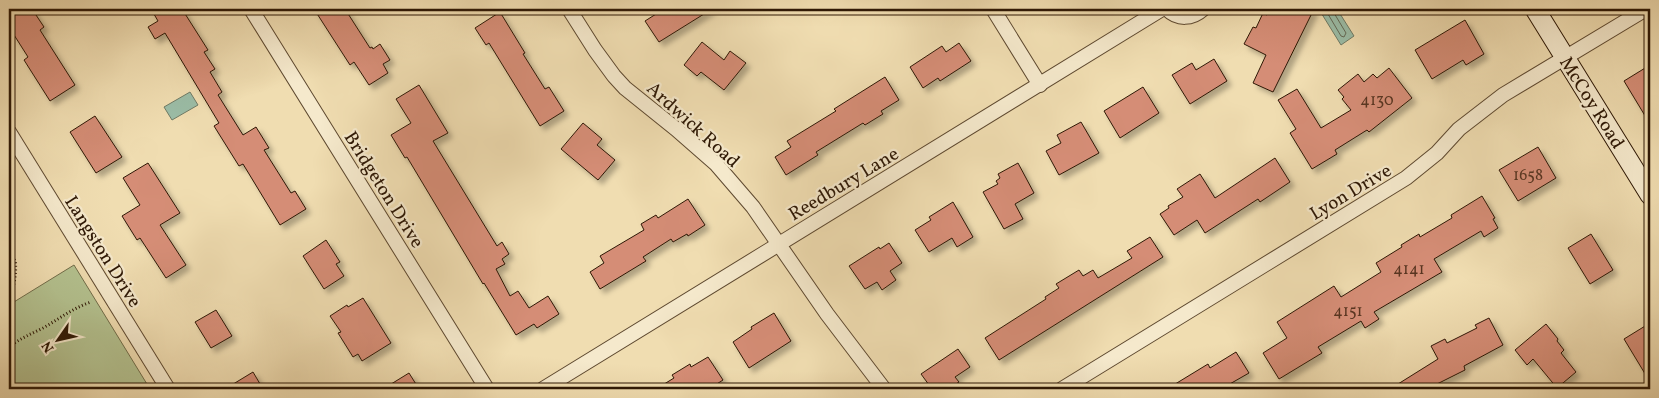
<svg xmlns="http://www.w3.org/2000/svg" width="1659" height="398" viewBox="0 0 1659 398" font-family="Vollkorn,serif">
<defs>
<filter id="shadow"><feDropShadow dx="4.5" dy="4.5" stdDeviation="2.5" flood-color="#0004"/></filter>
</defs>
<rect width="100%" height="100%" fill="#f0ddb1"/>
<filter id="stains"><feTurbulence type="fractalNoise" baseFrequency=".004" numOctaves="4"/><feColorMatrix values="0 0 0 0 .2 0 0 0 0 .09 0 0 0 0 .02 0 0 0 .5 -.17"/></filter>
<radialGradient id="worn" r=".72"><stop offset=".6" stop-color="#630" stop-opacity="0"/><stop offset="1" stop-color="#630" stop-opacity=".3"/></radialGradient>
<!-- green -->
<path fill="#b4c290" stroke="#716d4a" d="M 74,265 L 150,389 L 9,389 L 9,305 Z"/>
<!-- water -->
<g fill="#9bbda7" stroke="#6f7b66">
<path d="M 1323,9 L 1337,9 L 1354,36 L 1341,45 L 1320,11 Z"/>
<path d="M 190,92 L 198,105 L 172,120 L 164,107 Z"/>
</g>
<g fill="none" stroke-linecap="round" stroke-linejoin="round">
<!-- shore -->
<path stroke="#646a56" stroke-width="1" d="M 1325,9 L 1341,36 L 1344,37 L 1346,33 L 1334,13 L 1333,9"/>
</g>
<!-- building -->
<g fill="#d58d76" stroke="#2e1805" filter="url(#shadow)">
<path d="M 9,9 L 32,9 L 44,27 L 40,30 L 75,85 L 50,101 L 24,60 L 28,57 L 9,27 Z"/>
<path d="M 151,9 L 182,9 L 208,50 L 204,52 L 215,69 L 210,72 L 222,92 L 218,95 L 243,135 L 256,127 L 269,148 L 264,150 L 291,193 L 295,191 L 306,209 L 280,225 L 243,164 L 239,166 L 214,126 L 219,123 L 165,33 L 155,39 L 148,27 L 158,21 Z"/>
<path d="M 314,9 L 345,9 L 370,48 L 372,47 L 373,49 L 380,44 L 390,60 L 383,64 L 388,73 L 369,85 L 354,62 L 350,65 Z"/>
<path d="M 664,9 L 712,9 L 659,42 L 645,21 Z"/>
<path d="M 1270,9 L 1314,9 L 1273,92 L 1253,83 L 1266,55 L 1244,44 L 1253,27 L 1256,28 L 1263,13 L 1267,15 Z"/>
<path d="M 500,12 L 525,53 L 523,54 L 545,89 L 549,87 L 564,111 L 540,126 L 489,43 L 486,45 L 475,28 Z"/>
<path d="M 1465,20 L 1484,54 L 1466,65 L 1463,60 L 1432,79 L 1415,50 Z"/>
<path d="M 702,42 L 724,60 L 730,51 L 746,63 L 724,90 L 701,72 L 697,76 L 684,65 Z"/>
<path d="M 959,43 L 971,61 L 940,81 L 938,78 L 923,88 L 910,67 L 942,46 L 946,52 Z"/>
<path d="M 1214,59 L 1227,81 L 1190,104 L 1172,75 L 1192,63 L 1196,70 Z"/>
<path d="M 1650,65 L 1650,124 L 1624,81 Z"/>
<path d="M 1389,68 L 1412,98 L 1369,132 L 1367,130 L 1335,150 L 1337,154 L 1312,169 L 1290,133 L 1296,129 L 1278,100 L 1297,89 L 1321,128 L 1351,110 L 1342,99 L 1344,97 L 1338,90 L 1358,74 L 1364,82 L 1373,74 L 1377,78 Z"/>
<path d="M 885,77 L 899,100 L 881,111 L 883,114 L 865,125 L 863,123 L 816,152 L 818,155 L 786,175 L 775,157 L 791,147 L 787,141 L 836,111 L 834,109 Z"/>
<path d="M 419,85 L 448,133 L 433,141 L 497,246 L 502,242 L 509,254 L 502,259 L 505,264 L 496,269 L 510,296 L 518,291 L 529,308 L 548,296 L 559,314 L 537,328 L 534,324 L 516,335 L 484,283 L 483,284 L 407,157 L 405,158 L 391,135 L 411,123 L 396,99 Z"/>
<path d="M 1143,87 L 1159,113 L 1120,138 L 1104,111 Z"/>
<path d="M 95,116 L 122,157 L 96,173 L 70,132 Z"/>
<path d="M 1081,122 L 1099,153 L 1059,175 L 1046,151 L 1061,143 L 1057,135 Z"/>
<path d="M 583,123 L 602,139 L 597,145 L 615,160 L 598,180 L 561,149 Z"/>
<path d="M 1538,147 L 1556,178 L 1518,201 L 1499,170 Z"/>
<path d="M 1275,158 L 1290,182 L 1260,202 L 1258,199 L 1205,233 L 1197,220 L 1174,235 L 1160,214 L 1169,208 L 1168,206 L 1183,197 L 1177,189 L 1200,174 L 1215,198 Z"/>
<path d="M 148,163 L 180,213 L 160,225 L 186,265 L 166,278 L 140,238 L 137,240 L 122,216 L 140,205 L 123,178 Z"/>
<path d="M 1018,163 L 1034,193 L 1015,204 L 1023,219 L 1004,229 L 983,192 L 998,184 L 996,181 L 1000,178 L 998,174 Z"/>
<path d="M 1482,196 L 1495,218 L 1493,219 L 1498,228 L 1484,237 L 1481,231 L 1434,259 L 1442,272 L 1374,312 L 1379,319 L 1365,328 L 1361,321 L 1318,347 L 1322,353 L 1279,379 L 1263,353 L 1287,338 L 1277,322 L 1334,286 L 1341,297 L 1381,272 L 1376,263 L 1402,247 L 1401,245 L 1419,234 L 1420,237 L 1452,218 L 1451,215 Z"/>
<path d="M 688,199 L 705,225 L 688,236 L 687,234 L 673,242 L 671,239 L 643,257 L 646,261 L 600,289 L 590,272 L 604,263 L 600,256 L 644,230 L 641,224 L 656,215 L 658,218 Z"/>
<path d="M 953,202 L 973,237 L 957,247 L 952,238 L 929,252 L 915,230 L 931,220 L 929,217 Z"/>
<path d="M 1591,234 L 1613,270 L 1590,284 L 1568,248 Z"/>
<path d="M 1150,237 L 1163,257 L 999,360 L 985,338 L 1046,299 L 1045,297 L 1059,288 L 1056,284 L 1079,270 L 1083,276 L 1093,270 L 1098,278 L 1132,258 L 1127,251 Z"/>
<path d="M 326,240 L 340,262 L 336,264 L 344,276 L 324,289 L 303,256 Z"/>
<path d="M 889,243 L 902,263 L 890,271 L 896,280 L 882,290 L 877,282 L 865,289 L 849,266 L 879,247 L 880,249 Z"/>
<path d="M 363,298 L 391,343 L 362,361 L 358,354 L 353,357 L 338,333 L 341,332 L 330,316 L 347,305 L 348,307 Z"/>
<path d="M 216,310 L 232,336 L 211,348 L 195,322 Z"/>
<path d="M 774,313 L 791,341 L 749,368 L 733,342 L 752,329 L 751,327 Z"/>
<path d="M 1489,318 L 1503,345 L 1464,366 L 1465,370 L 1427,389 L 1390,389 L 1438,359 L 1431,346 L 1445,339 L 1447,343 L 1477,328 L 1475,325 Z"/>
<path d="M 1650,323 L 1650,382 L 1624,339 Z"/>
<path d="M 1546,324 L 1558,339 L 1557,341 L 1564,350 L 1561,353 L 1576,372 L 1557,388 L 1533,359 L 1527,365 L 1515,350 Z"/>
<path d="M 958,349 L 970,367 L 955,377 L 959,382 L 948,389 L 932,389 L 921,374 Z"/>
<path d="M 1236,352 L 1249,373 L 1221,389 L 1167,389 L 1208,364 L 1210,368 Z"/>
<path d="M 708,357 L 723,380 L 709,389 L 656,389 L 674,378 L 672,375 L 690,364 L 691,367 Z"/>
<path d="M 253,372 L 263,389 L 225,389 Z"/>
<path d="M 409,373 L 419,389 L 383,389 Z"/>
</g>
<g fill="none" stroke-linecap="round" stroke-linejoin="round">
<!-- street casing -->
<g stroke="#5e4930" stroke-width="16">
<g id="street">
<path d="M 251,9 L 487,389"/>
<path d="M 569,9 L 595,50 L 614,76 L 625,88 L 676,129 L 716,164 L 753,207 L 827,314 L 884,389"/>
<path d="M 993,9 L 1040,85"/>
<path d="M 1167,9 C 1178,20 1192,19 1203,9"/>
<path d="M 9,132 L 168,389"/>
<path d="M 543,389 L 1162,9"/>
<path d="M 1062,389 L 1406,178 L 1437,153 L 1459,129 L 1503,95 L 1646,9"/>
</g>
</g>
<!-- secondary casing -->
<g stroke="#2e1805" stroke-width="21">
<path id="secondary" d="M 1535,9 L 1650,195"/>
</g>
<!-- path -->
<g stroke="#2e1805" stroke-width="3" stroke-dasharray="1 2.5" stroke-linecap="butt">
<path d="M 9,250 C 11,254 14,258 15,261 C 17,269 14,291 9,297"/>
<path d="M 9,339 L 12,344"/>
<path d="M 9,347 C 19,339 31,334 43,328 C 59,319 73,308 91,302"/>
</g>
<!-- street -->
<use href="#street" stroke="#f5e9cc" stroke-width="14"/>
<!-- secondary -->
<use href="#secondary" stroke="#f5e9cc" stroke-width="19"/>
</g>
<g text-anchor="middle" stroke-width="4.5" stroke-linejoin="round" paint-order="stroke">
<!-- number labels -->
<g font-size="16" fill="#583521">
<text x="1377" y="105">4130</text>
<text x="1528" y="180">1658</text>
<text x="1409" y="274">4141</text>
<text x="1348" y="316">4151</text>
</g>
<!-- street labels -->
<g font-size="19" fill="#2e1805" stroke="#f5e9cc">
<text transform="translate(1593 102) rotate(58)" y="7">McCoy Road</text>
<text transform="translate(694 124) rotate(42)" y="7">Ardwick Road</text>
<text transform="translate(843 183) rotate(-31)" y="7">Reedbury Lane</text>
<text transform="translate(385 189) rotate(58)" y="7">Bridgeton Drive</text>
<text transform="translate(1350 191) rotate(-31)" y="7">Lyon Drive</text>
<text transform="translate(104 251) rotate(58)" y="7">Langston Drive</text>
</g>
</g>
<!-- margin -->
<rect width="1659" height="398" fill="none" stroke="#f0ddb1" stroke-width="30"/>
<rect x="10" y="10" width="1639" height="378" fill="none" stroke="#2e1805" stroke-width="2.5"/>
<rect x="15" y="15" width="1629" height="368" fill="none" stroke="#2e1805"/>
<!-- north arrow -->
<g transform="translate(58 340) rotate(236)" stroke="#f5e9cc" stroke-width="4" paint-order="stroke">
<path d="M0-4L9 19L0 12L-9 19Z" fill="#2e1805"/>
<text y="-8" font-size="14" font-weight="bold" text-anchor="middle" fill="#2e1805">N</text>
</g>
<rect width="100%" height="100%" filter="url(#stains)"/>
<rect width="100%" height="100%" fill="url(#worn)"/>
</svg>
